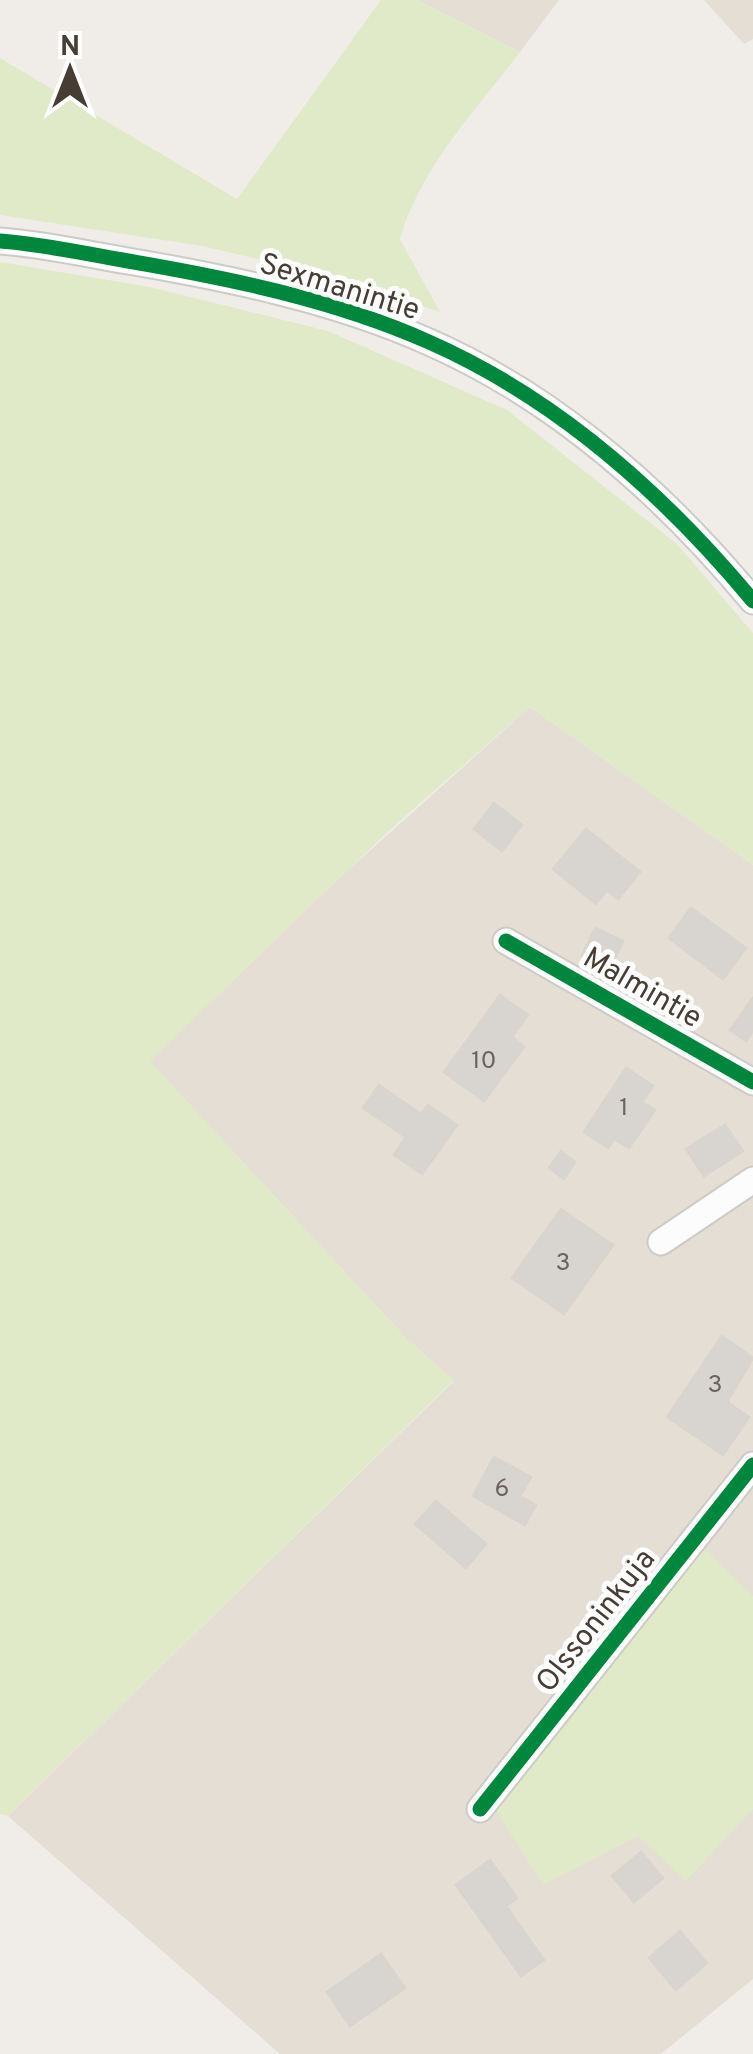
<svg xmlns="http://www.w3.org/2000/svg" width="753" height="2054" viewBox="0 0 753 2054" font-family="Overpass,sans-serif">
<rect width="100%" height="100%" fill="#f0ede8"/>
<!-- residential -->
<g fill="#e4ded5">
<path d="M 417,0 L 559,0 L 520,52 Z"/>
<path d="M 704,0 L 753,0 L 753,39 L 744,44 Z"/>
<path d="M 530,707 L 753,865 L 753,1979 L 661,2054 L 280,2054 L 8,1816 L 454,1381 L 406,1338 L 149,1061 L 296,917 Z"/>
</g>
<!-- green -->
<g fill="#e0eac8">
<path d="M 381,0 L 417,0 L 520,52 C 476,110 420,168 400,239 L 440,312 L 351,281 L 202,246 L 0,215 L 0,58 L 237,199 Z"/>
<path d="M 0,262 L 150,287 L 328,331 L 507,410 L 677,544 L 753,633 L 753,865 L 530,707 L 392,828 L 150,1061 L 406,1338 L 454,1380 L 8,1816 L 0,1814 Z"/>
<path d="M 703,1547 L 753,1596 L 753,1809 L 686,1881 L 638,1836 L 543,1885 L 493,1806 Z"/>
</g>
<!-- building -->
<g fill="#d8d4cf" stroke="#d8d4ce" stroke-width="2.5">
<path d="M 494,803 L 522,825 L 502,851 L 474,829 Z"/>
<path d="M 586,829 L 640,872 L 618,899 L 607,890 L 596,904 L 553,869 Z"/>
<path d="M 691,908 L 746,948 L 723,979 L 669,938 Z"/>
<path d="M 595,928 L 623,941 L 610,968 L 582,956 Z"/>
<path d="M 500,995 L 528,1015 L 512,1037 L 524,1047 L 484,1101 L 444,1072 Z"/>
<path d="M 753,998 L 753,1031 L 746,1041 L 730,1030 Z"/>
<path d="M 626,1068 L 653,1086 L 642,1102 L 655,1110 L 629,1148 L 614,1139 L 608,1148 L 584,1132 Z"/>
<path d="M 379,1085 L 421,1114 L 428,1105 L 457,1125 L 422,1174 L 394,1155 L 406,1137 L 363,1108 Z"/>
<path d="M 725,1125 L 743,1151 L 704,1176 L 686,1149 Z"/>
<path d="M 561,1151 L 575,1162 L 564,1179 L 549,1168 Z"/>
<path d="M 561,1209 L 613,1245 L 564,1314 L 512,1278 Z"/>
<path d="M 722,1336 L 753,1358 L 727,1402 L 749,1417 L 723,1455 L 667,1417 Z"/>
<path d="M 494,1457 L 531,1477 L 520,1496 L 536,1505 L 525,1525 L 473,1496 Z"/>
<path d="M 436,1501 L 486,1544 L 466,1568 L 415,1524 Z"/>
<path d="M 641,1852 L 663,1878 L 634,1902 L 612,1876 Z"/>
<path d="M 490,1860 L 517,1898 L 506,1906 L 544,1960 L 521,1976 L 456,1885 Z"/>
<path d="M 680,1931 L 707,1963 L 676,1990 L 649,1958 Z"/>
<path d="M 381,1954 L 405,1988 L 350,2026 L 327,1992 Z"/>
</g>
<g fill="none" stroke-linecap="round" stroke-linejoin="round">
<!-- minor casing -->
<g stroke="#cecbc6" stroke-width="29">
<g id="minor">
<path d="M 0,241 C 43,244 86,254 128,261 C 228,278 335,300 429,342 C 556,398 665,495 753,601"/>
<path d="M 506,941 L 753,1082"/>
<path d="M 661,1242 L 753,1180"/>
<path d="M 480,1809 L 753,1465"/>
</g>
</g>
<!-- minor -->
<use href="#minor" stroke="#fdfcfc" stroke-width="25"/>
<!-- cycleway casing -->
<g stroke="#fff" stroke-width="21">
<g id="cycleway">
<path d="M 0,241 C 43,244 86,254 128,261 C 228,278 335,300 429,342 C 556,398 665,495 753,601"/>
<path d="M 506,941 L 753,1082"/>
<path d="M 480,1809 L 753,1465"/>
</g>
</g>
<!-- cycleway -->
<use href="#cycleway" stroke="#00873e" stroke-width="15"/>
</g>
<g text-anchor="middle" stroke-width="10" stroke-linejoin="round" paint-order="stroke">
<!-- number labels -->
<g font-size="25" fill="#6c655d">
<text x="484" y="1068">10</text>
<text x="624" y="1115">1</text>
<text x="563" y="1270">3</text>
<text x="715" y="1392">3</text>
<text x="502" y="1496">6</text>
</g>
<!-- street labels -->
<g font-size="30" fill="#463e35" stroke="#fff">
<text transform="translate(340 286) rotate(17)" y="10">Sexmanintie</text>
<text transform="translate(643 987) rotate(30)" y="10">Malmintie</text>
<text transform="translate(595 1620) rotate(-52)" y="10">Olssoninkuja</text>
</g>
</g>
<!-- north arrow -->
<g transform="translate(70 70)" stroke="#ffffff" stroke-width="8" paint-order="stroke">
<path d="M0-8L18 38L0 25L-18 38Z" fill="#463e35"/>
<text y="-15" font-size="28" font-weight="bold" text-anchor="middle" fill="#463e35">N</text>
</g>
</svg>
